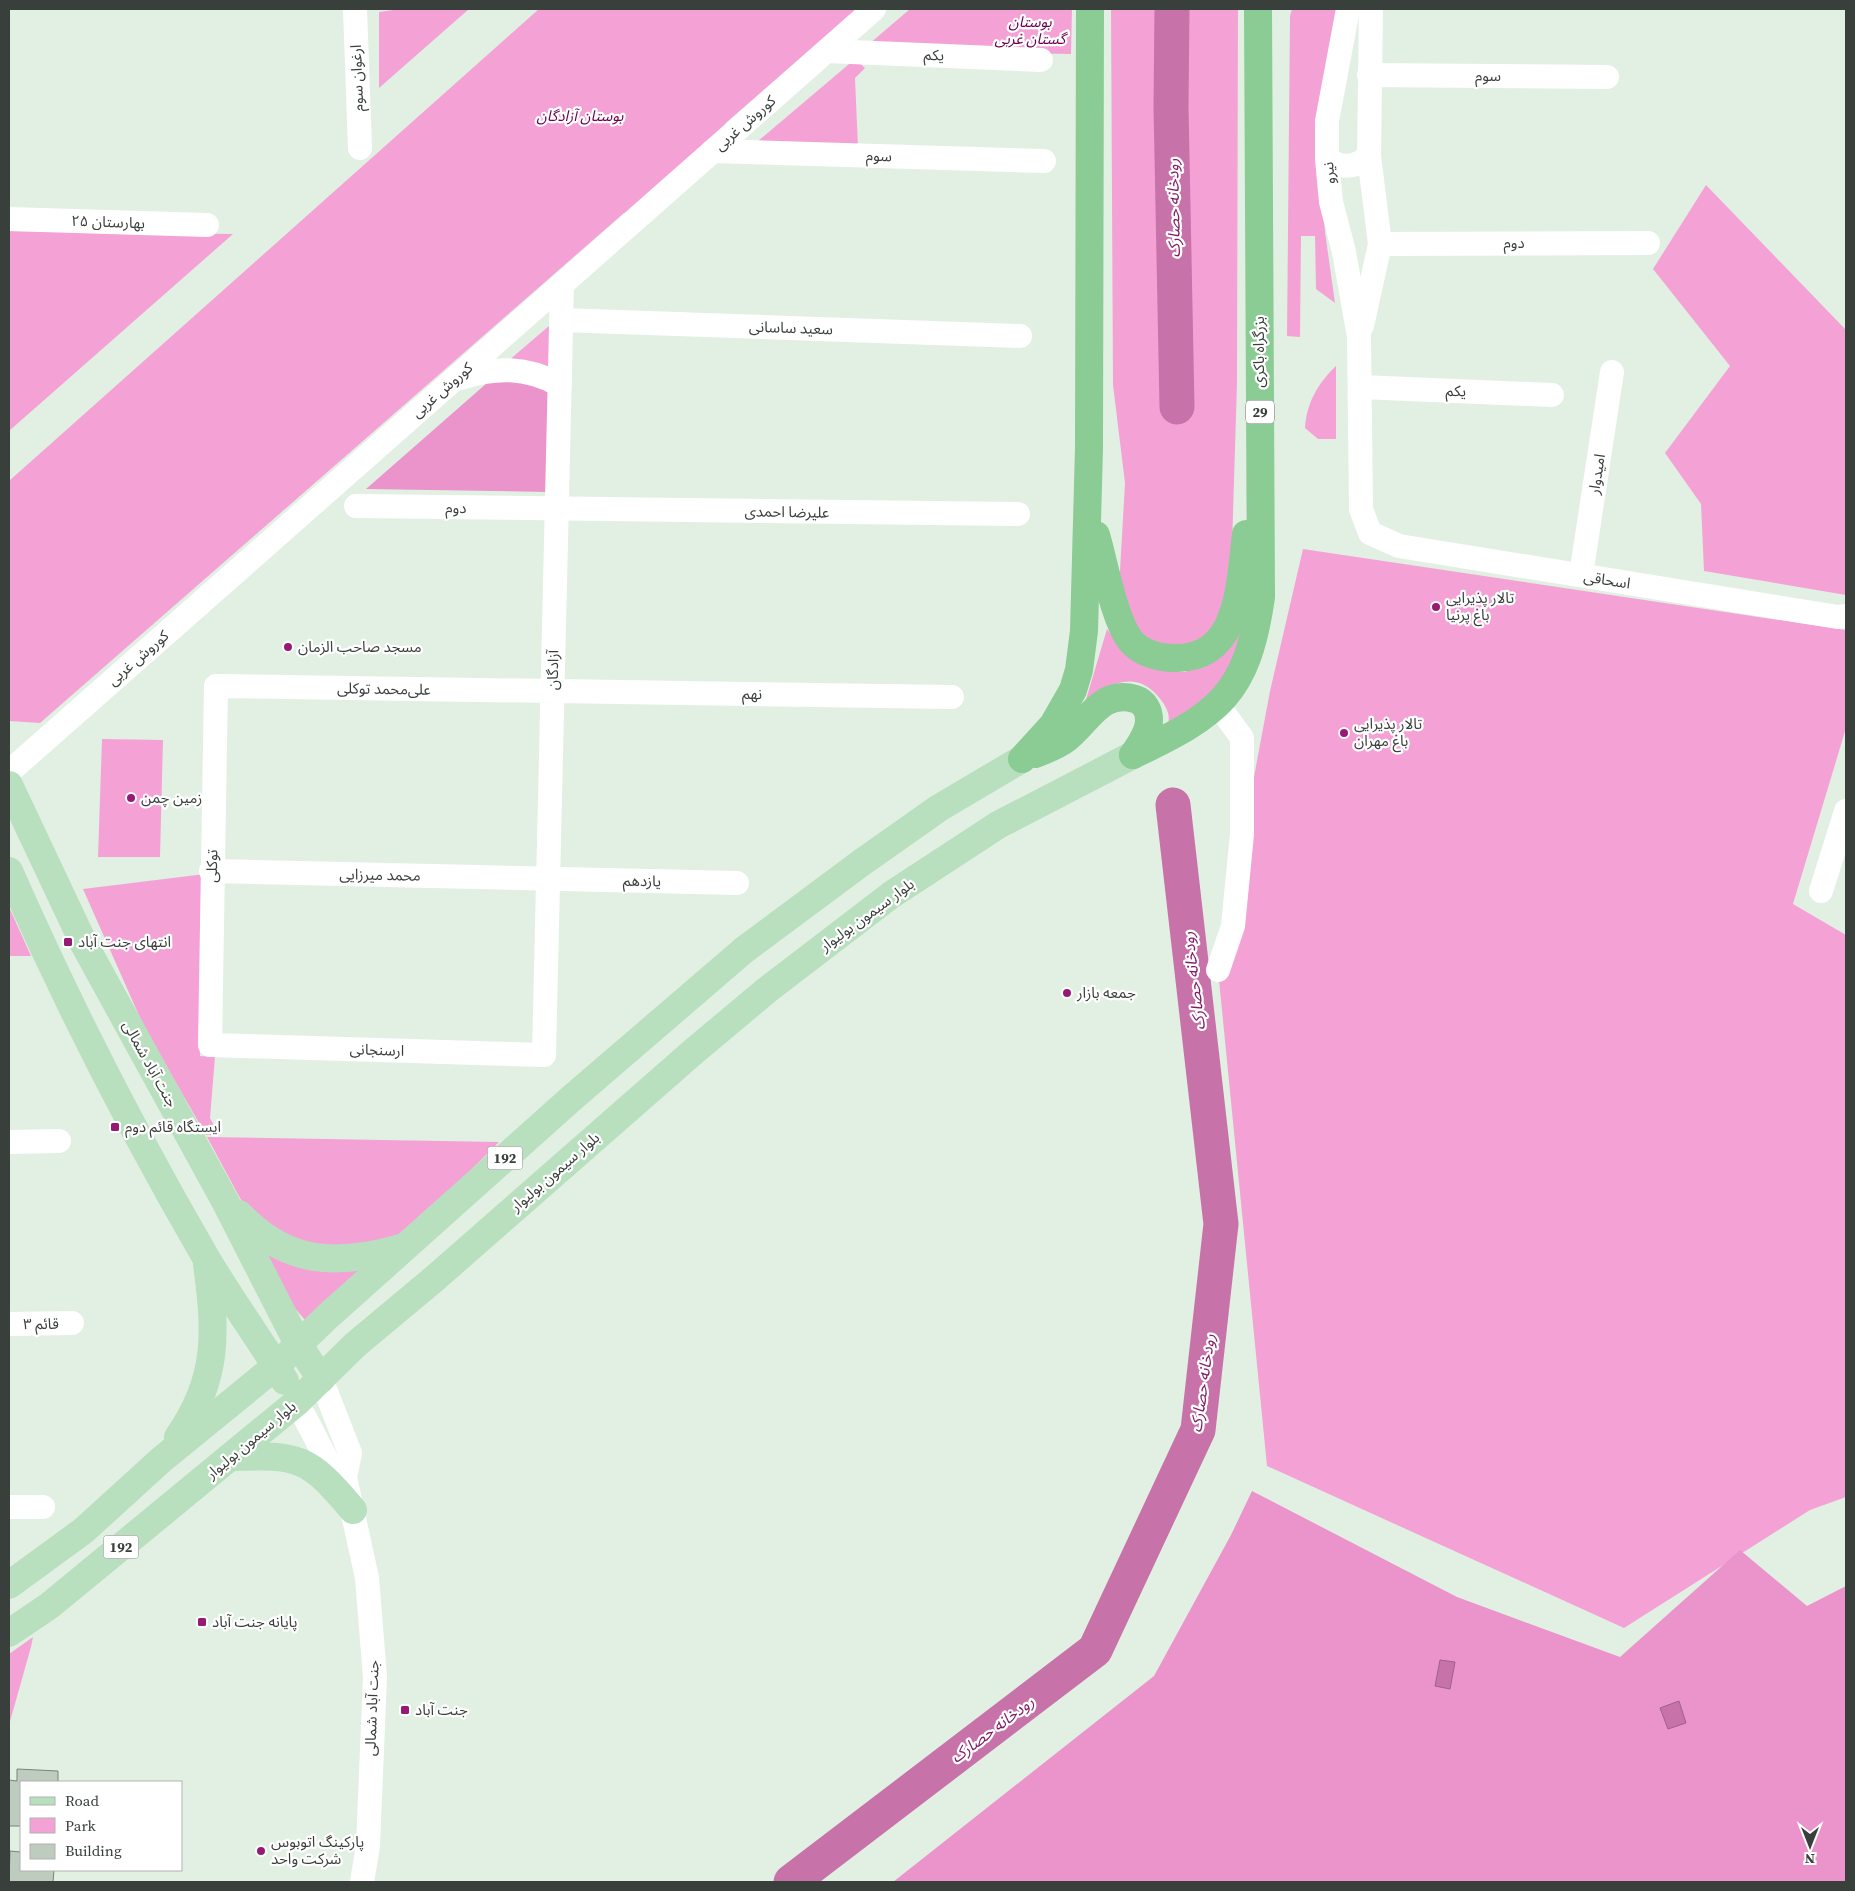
<svg xmlns="http://www.w3.org/2000/svg" width="1855" height="1891" viewBox="0 0 1855 1891" font-family="'Source Serif 4','Noto Sans Arabic',serif">
<rect width="100%" height="100%" fill="#e2f0e3"/>
<!-- green -->
<g fill="#f4a2d5">
<path d="M 400,9 L 469,9 L 379,88 L 379,12 Z"/>
<path d="M 539,9 L 857,9 L 728,121 L 645,211 L 624,213 L 40,723 L 9,721 L 9,481 Z"/>
<path d="M 910,9 L 1072,9 L 1071,54 L 862,50 Z"/>
<path d="M 1111,9 L 1238,9 L 1237,383 L 1231,580 L 1229,617 L 1205,644 L 1147,647 L 1119,588 L 1125,483 L 1113,385 Z"/>
<path d="M 1292,9 L 1337,9 L 1318,131 L 1325,232 L 1335,303 L 1316,289 L 1315,236 L 1301,236 L 1300,337 L 1287,336 L 1290,16 Z"/>
<path d="M 855,59 L 865,68 L 855,78 L 858,147 L 757,142 Z"/>
<path d="M 1706,185 L 1846,330 L 1846,595 L 1704,571 L 1701,504 L 1665,453 L 1730,366 L 1653,269 Z"/>
<path d="M 9,231 L 233,234 L 9,431 Z"/>
<path d="M 549,326 L 552,374 L 502,366 Z"/>
<path d="M 1336,366 L 1336,439 L 1318,439 L 1305,428 C 1306,404 1318,383 1336,366 Z"/>
<path d="M 1303,549 L 1846,630 L 1846,728 L 1793,904 L 1846,935 L 1846,1497 L 1810,1510 L 1624,1628 L 1267,1466 L 1218,970 L 1270,691 Z"/>
<path d="M 1245,623 L 1231,668 L 1203,703 L 1167,728 C 1171,717 1168,709 1161,700 C 1138,669 1109,682 1085,703 L 1107,629 L 1120,647 L 1158,669 L 1185,672 L 1207,662 Z"/>
<path d="M 102,739 L 163,740 L 160,857 L 98,857 Z"/>
<path d="M 205,874 L 200,1056 L 215,1057 L 210,1118 L 219,1135 L 206,1135 L 145,1029 L 83,889 Z"/>
<path d="M 9,907 L 31,956 L 9,956 Z"/>
<path d="M 207,1137 L 499,1142 L 467,1174 L 399,1234 L 383,1243 L 313,1251 L 247,1211 Z"/>
<path d="M 252,1238 L 372,1261 L 305,1320 L 286,1298 Z"/>
<path d="M 33,1637 L 31,1647 L 9,1725 L 9,1654 Z"/>
</g>
<!-- forest -->
<g fill="#eb93cb">
<path d="M 510,379 L 545,382 L 552,399 L 548,492 L 366,489 L 487,383 Z"/>
<path d="M 1252,1491 L 1457,1597 L 1620,1657 L 1740,1550 L 1807,1606 L 1846,1586 L 1846,1882 L 893,1882 L 1154,1676 L 1231,1535 Z"/>
</g>
<!-- water -->
<g fill="#c772a9" stroke="#9c6388">
<path d="M 1440,1660 L 1455,1662 L 1450,1689 L 1435,1686 Z"/>
<path d="M 1679,1701 L 1686,1723 L 1668,1729 L 1660,1708 Z"/>
</g>
<g fill="none" stroke-linecap="round" stroke-linejoin="round">
<!-- river -->
<g stroke="#c772a9" stroke-width="35">
<path d="M 1172,9 L 1171,107 L 1177,407"/>
<path d="M 791,1882 L 1095,1650 L 1198,1430 L 1221,1224 L 1173,805"/>
</g>
</g>
<!-- building -->
<g fill="#becbbf" stroke="#778478">
<path d="M 17,1769 L 58,1771 L 58,1782 L 21,1782 L 21,1826 L 9,1826 L 9,1780 L 17,1781 Z"/>
<path d="M 10,1851 L 21,1852 L 21,1870 L 54,1870 L 53,1882 L 9,1882 Z"/>
</g>
<g fill="none" stroke-linecap="round" stroke-linejoin="round">
<!-- minor -->
<g stroke="#fff" stroke-width="24">
<path d="M 355,9 L 360,148"/>
<path d="M 1348,9 L 1327,121 L 1327,159 L 1331,202 L 1344,252 L 1359,337 L 1361,509 L 1370,533 L 1399,546 L 1838,617 L 1846,616"/>
<path d="M 827,51 L 1041,60"/>
<path d="M 1369,75 L 1607,77"/>
<path d="M 713,151 L 1044,161"/>
<path d="M 1327,159 C 1342,169 1355,168 1369,156"/>
<path d="M 9,219 L 207,225"/>
<path d="M 1380,244 L 1648,243"/>
<path d="M 562,284 C 556,541 550,798 544,1055 L 210,1045 L 216,686 L 952,697"/>
<path d="M 561,320 L 1020,336"/>
<path d="M 1362,326 L 1380,244 L 1369,156 L 1371,9"/>
<path d="M 460,378 C 495,367 526,366 560,385"/>
<path d="M 1361,387 L 1552,395"/>
<path d="M 356,506 L 1018,514"/>
<path d="M 1581,575 L 1612,372"/>
<path d="M 1218,705 L 1242,738 L 1242,834 L 1233,926 L 1218,970"/>
<path d="M 9,772 L 874,9"/>
<path d="M 211,871 L 737,883"/>
<path d="M 1821,891 L 1846,811"/>
<path d="M 9,1142 L 59,1141"/>
<path d="M 9,1324 L 72,1323"/>
<path d="M 321,1379 L 350,1453 L 345,1477 L 367,1578 L 375,1677 L 368,1846 L 362,1882"/>
<path d="M 297,1402 L 329,1464 L 345,1477"/>
<path d="M 9,1507 L 43,1507"/>
</g>
<!-- major -->
<g stroke="#b9e0be" stroke-width="28">
<path d="M 9,785 L 84,944 L 225,1201 L 298,1344 L 321,1379"/>
<path d="M 9,871 C 67,1003 133,1132 205,1256 C 230,1299 260,1339 285,1381"/>
<path d="M 239,1214 C 287,1265 337,1266 401,1248"/>
<path d="M 178,1437 C 219,1379 216,1331 207,1264"/>
<path d="M 231,1457 C 299,1455 308,1456 353,1510"/>
<path d="M 9,1585 L 83,1531 L 161,1460 L 276,1366 L 328,1316 L 573,1097 L 744,950 L 861,863 L 939,808 L 1022,759"/>
<path d="M 9,1633 L 49,1606 L 297,1402 L 355,1345 L 434,1279 L 693,1052 L 767,990 L 891,895 L 998,825 L 1133,755"/>
</g>
<!-- highway -->
<g stroke="#8acc93" stroke-width="28">
<path d="M 1096,535 C 1104,562 1114,619 1130,640 C 1140,653 1159,658 1175,658 C 1241,659 1240,581 1246,534"/>
<path d="M 1035,754 C 1046,750 1057,746 1066,739 C 1089,721 1101,689 1135,699 C 1145,702 1149,711 1149,720 C 1149,733 1140,745 1133,755"/>
<path d="M 1133,755 C 1218,714 1247,696 1261,597 L 1258,9"/>
<path d="M 1022,759 L 1053,725 L 1073,690 L 1079,670 L 1084,631 L 1089,448 L 1090,9"/>
</g>
</g>
<!-- markers -->
<g fill="#961a74" stroke="#fff" stroke-width="2">
<circle cx="1436" cy="607" r="5"/>
<circle cx="288" cy="647" r="5"/>
<circle cx="1344" cy="733" r="5"/>
<circle cx="131" cy="798" r="5"/>
<rect x="63" y="937" width="10" height="10" rx="2.5"/>
<circle cx="1067" cy="993" r="5"/>
<rect x="110" y="1122" width="10" height="10" rx="2.5"/>
<rect x="197" y="1617" width="10" height="10" rx="2.5"/>
<rect x="400" y="1705" width="10" height="10" rx="2.5"/>
<circle cx="261" cy="1851" r="5"/>
</g>
<g text-anchor="middle" stroke-width="4.5" stroke-linejoin="round" paint-order="stroke">
<!-- shield labels -->
<g fill="#fff" stroke="#747975" stroke-width="1">
<rect x="1246" y="400.5" width="28" height="23" rx="4"/>
<rect x="487.5" y="1146.5" width="35" height="23" rx="4"/>
<rect x="103.5" y="1535.5" width="35" height="23" rx="4"/>
</g>
<g font-size="14" font-weight="bold" fill="#393f3a">
<text x="1260" y="417">29</text>
<text x="505" y="1163">192</text>
<text x="121" y="1552">192</text>
</g>
<!-- park labels -->
<g font-size="15" font-style="italic" fill="#6b0051" stroke="#fff">
<text x="1030" y="27">بوستان<tspan x="1030" dy="17">گستان غربی</tspan></text>
<text x="580" y="121">بوستان آزادگان</text>
</g>
<!-- street labels -->
<g font-size="15" fill="#393f3a" stroke="#fff">
<text transform="translate(934 55) rotate(3)" y="5">یکم</text>
<text x="1488" y="81">سوم</text>
<text transform="translate(357 78) rotate(-92)" y="5">ارغوان سوم</text>
<text transform="translate(745 123) rotate(-41)" y="5">کوروش غربی</text>
<text transform="translate(879 156) rotate(2)" y="5">سوم</text>
<text transform="translate(1329 173) rotate(-95)" y="5">نیرو</text>
<text transform="translate(108 222) rotate(2)" y="5">بهارستان ۲۵</text>
<text x="1514" y="248">دوم</text>
<text transform="translate(791 328) rotate(2)" y="5">سعید ساسانی</text>
<text transform="translate(1259 352) rotate(-90)" y="5">بزرگراه باکری</text>
<text transform="translate(442 390) rotate(-41)" y="5">کوروش غربی</text>
<text transform="translate(1456 391) rotate(2)" y="5">یکم</text>
<text transform="translate(1597 474) rotate(-81)" y="5">امیدوار</text>
<text transform="translate(456 508) rotate(1)" y="5">دوم</text>
<text transform="translate(787 512) rotate(1)" y="5">علیرضا احمدی</text>
<text transform="translate(1607 580) rotate(9)" y="5">اسحاقی</text>
<text transform="translate(138 658) rotate(-41)" y="5">کوروش غربی</text>
<text transform="translate(553 670) rotate(-89)" y="5">آزادگان</text>
<text transform="translate(384 689) rotate(1)" y="5">علی‌محمد توکلی</text>
<text transform="translate(752 694) rotate(1)" y="5">نهم</text>
<text transform="translate(212 866) rotate(-89)" y="5">توکلی</text>
<text transform="translate(380 875) rotate(1)" y="5">محمد میرزایی</text>
<text transform="translate(642 881) rotate(1)" y="5">یازدهم</text>
<text transform="translate(867 915) rotate(-36)" y="5">بلوار سیمون بولیوار</text>
<text transform="translate(377 1050) rotate(2)" y="5">ارسنجانی</text>
<text transform="translate(150 1064) rotate(61)" y="5">جنت آباد شمالی</text>
<text transform="translate(555 1172) rotate(-41)" y="5">بلوار سیمون بولیوار</text>
<text transform="translate(41 1324) rotate(-1)" y="5">قائم ۳</text>
<text transform="translate(251 1440) rotate(-40)" y="5">بلوار سیمون بولیوار</text>
<text transform="translate(372 1708) rotate(-88)" y="5">جنت آباد شمالی</text>
</g>
<!-- poi labels -->
<g font-size="15" fill="#393f3a" stroke="#fff" text-anchor="start">
<text x="1446" y="603">تالار پذیرایی<tspan x="1446" dy="17">باغ پرنیا</tspan></text>
<text x="298" y="652">مسجد صاحب الزمان</text>
<text x="1354" y="729">تالار پذیرایی<tspan x="1354" dy="17">باغ مهران</tspan></text>
<text x="141" y="803">زمین چمن</text>
<text x="78" y="947">انتهای جنت آباد</text>
<text x="1077" y="998">جمعه بازار</text>
<text x="125" y="1132">ایستگاه قائم دوم</text>
<text x="212" y="1627">پایانه جنت آباد</text>
<text x="415" y="1715">جنت آباد</text>
<text x="271" y="1847">پارکینگ اتوبوس<tspan x="271" dy="17">شرکت واحد</tspan></text>
</g>
<!-- water labels -->
<g font-size="16" font-style="italic" fill="#7f1a63" stroke="#fff">
<text transform="translate(1173 208) rotate(-91)" y="6">رودخانه حصارک</text>
<text transform="translate(1193 981) rotate(-97)" y="6">رودخانه حصارک</text>
<text transform="translate(1202 1383) rotate(-82)" y="6">رودخانه حصارک</text>
<text transform="translate(992 1729) rotate(-37)" y="6">رودخانه حصارک</text>
</g>
</g>
<!-- border -->
<rect width="1855" height="1891" fill="none" stroke="#393f3a" stroke-width="20"/>
<!-- legend -->
<rect x="20" y="1781" width="162" height="90" fill="#ffffff" stroke="#b0b2b0"/>
<rect x="30" y="1797" width="25" height="8" fill="#b9e0be" stroke="#b0b2b0"/>
<text x="65" y="1806" font-size="15" fill="#393f3a">Road</text>
<rect x="30" y="1818" width="25" height="15" fill="#f4a2d5" stroke="#b0b2b0"/>
<text x="65" y="1831" font-size="15" fill="#393f3a">Park</text>
<rect x="30" y="1844" width="25" height="15" fill="#becbbf" stroke="#b0b2b0"/>
<text x="65" y="1856" font-size="15" fill="#393f3a">Building</text>
<!-- north arrow -->
<g transform="translate(1810 1846) rotate(180)" stroke="#ffffff" stroke-width="4" paint-order="stroke">
<path d="M0-4L9 19L0 12L-9 19Z" fill="#393f3a"/>
<text y="-8" font-size="14" font-weight="bold" text-anchor="middle" fill="#393f3a">N</text>
</g>
</svg>
